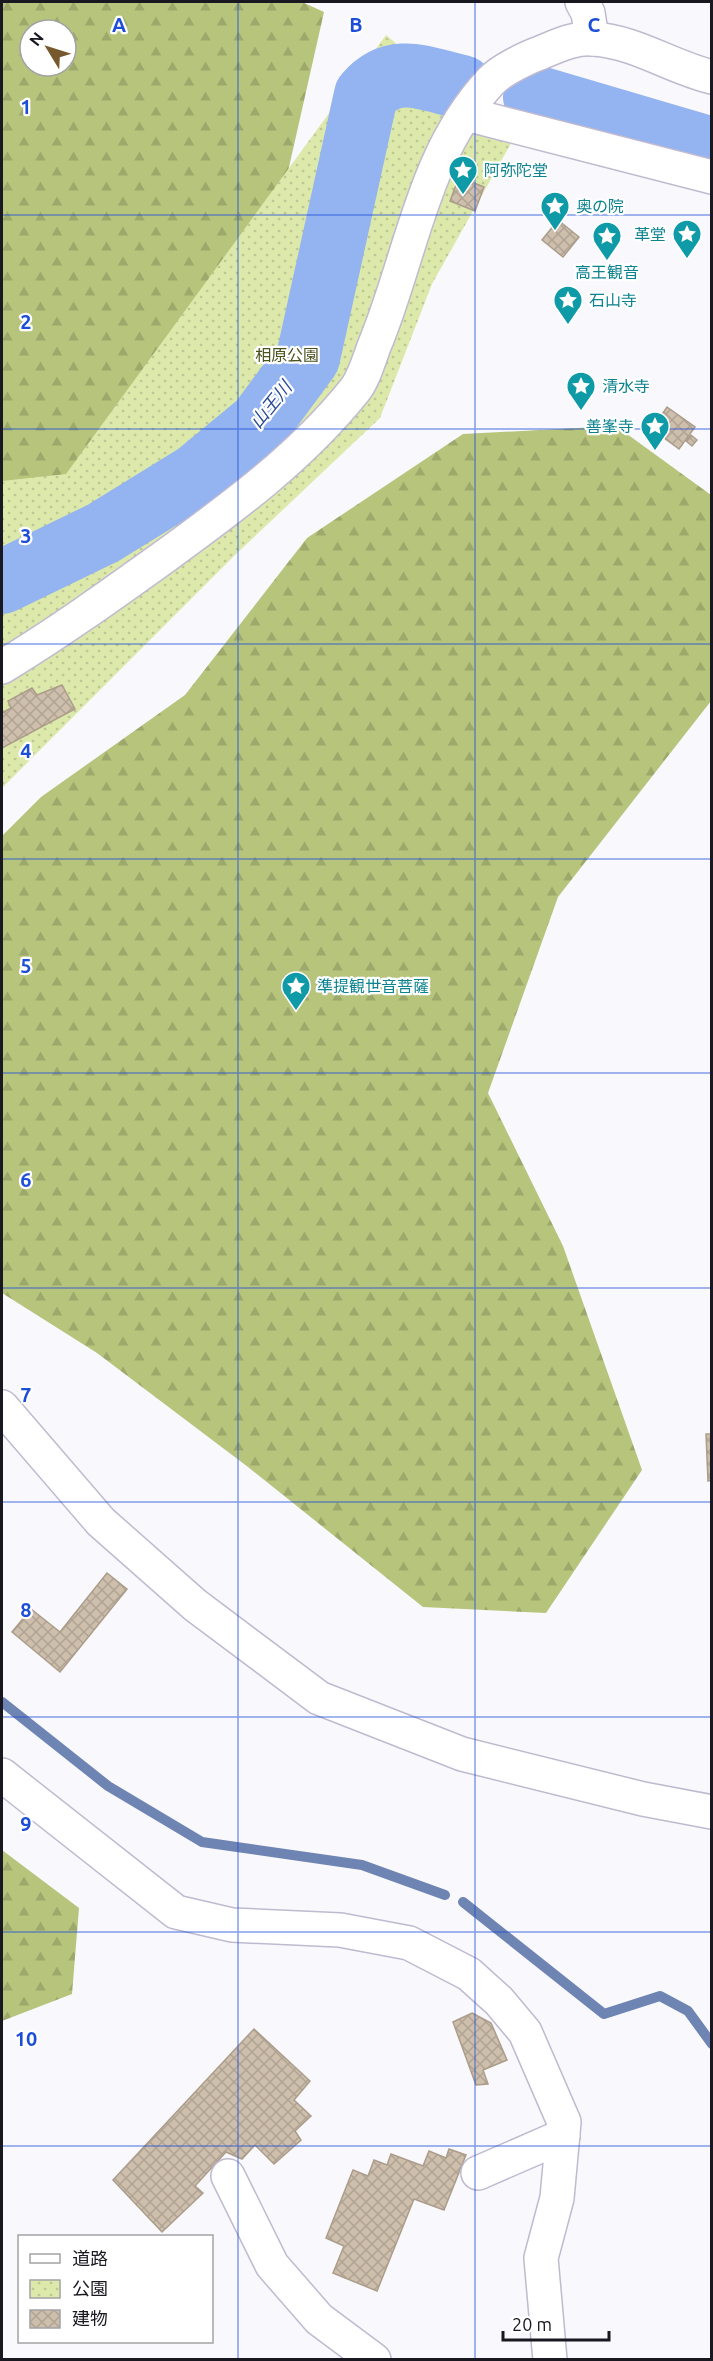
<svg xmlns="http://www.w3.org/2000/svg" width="713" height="2361" viewBox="0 0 713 2361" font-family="Ubuntu,'Noto Sans JP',sans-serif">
<defs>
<pattern id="forest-firs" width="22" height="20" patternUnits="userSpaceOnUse" patternTransform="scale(1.5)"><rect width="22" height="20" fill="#b7c47c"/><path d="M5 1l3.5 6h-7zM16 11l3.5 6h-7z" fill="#9da86b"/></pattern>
<pattern id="park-dots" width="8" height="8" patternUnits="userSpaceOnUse" patternTransform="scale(1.5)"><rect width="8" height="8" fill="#dde9ab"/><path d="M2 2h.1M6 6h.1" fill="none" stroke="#bdc793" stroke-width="1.8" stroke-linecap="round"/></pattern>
<pattern id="building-cross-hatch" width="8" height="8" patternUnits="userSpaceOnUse" patternTransform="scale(1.5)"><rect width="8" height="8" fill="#cebfac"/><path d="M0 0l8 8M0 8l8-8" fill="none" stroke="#b0a394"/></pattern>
</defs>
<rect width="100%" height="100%" fill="#f9f8fd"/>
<!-- forest -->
<g fill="url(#forest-firs)" fill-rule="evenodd">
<path d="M 2,2 L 302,2 L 324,12 L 271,247 L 179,413 L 2,517 ZM 30,30 L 66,30 L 66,66 L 30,66 Z"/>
<path d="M 616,426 L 711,495 L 711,701 L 558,897 L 488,1093 L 563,1246 L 642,1470 L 546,1613 L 423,1607 L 248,1467 L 97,1353 L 2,1293 L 2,836 L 41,797 L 185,695 L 307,538 L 463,434 Z"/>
<path d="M 2,1850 L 79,1908 L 72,1994 L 2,2021 Z"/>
</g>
<!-- park -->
<path fill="url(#park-dots)" d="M 386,35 L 513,140 L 432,284 L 380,418 L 234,556 L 2,788 L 2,481 L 66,474 Z"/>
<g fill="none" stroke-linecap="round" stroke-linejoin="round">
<!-- stream -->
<g stroke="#6e84b2" stroke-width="10">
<path d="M 2,1702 L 108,1786 L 202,1842 L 362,1865 L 445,1895"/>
<path d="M 463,1902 L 604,2014 L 660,1996 L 688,2011 L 712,2044"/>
</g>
<!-- river -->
<g stroke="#93b3f1" stroke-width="64">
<path d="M 535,97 L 712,149"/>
<path d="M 2,582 L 103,533 L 197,475 L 260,423 L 308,358 L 366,95 C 394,62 425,79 462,87"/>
</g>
</g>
<!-- building -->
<g fill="url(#building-cross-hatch)" stroke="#ab9d8a" stroke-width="1.5">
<path d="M 459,177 L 484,187 L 475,211 L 450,201 Z"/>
<path d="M 558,220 L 579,237 L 563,257 L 542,240 Z"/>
<path d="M 667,407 L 695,427 L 679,449 L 652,429 Z"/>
<path d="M 691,435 L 697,440 L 692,446 L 686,441 Z"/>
<path d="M 62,685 L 75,709 L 2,748 L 2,713 L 11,708 L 8,701 L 32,688 L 37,695 Z"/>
<path d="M 706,1434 L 712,1434 L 712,1480 L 708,1481 Z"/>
<path d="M 107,1573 L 127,1589 L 60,1672 L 12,1632 L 31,1609 L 60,1632 Z"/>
<path d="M 472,2013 L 491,2023 L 507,2060 L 483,2070 L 488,2084 L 476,2085 L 453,2022 Z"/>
<path d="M 254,2029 L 310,2081 L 294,2100 L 311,2116 L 295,2131 L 301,2140 L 274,2164 L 255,2145 L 242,2159 L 226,2152 L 195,2186 L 203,2193 L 162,2232 L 113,2180 Z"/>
<path d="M 449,2149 L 466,2155 L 444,2210 L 414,2199 L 377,2291 L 333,2273 L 344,2246 L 326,2238 L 353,2170 L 368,2176 L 374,2160 L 387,2165 L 391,2154 L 423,2166 L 429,2151 L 446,2158 Z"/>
</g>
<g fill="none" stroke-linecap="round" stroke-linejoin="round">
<!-- minor casing -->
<g stroke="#c0bad0" stroke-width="36">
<g id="minor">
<path d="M 582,2 L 588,13 L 592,39"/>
<path d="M 466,114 L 712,177"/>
<path d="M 2,667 C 58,633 111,595 164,557 C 233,507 301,457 354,391 C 365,378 370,355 377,339 C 412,252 424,152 491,81 C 500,71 526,58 540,53 C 557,46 575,37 594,39 C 636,42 671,67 712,77"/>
<path d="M 2,1407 L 101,1522 L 195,1605 L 319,1698 L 462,1754 L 643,1799 L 712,1812"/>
<path d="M 2,1775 L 176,1912 L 232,1925 L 340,1930 L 409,1943 L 469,1974 L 499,2001 L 525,2032 L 564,2122 L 557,2198 L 541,2258 L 550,2360"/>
<path d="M 478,2173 L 563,2136"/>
<path d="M 228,2176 L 272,2265 L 319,2319 L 374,2360"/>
</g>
</g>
<!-- minor -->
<use href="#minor" stroke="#fff" stroke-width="33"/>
</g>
<!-- grid -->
<path fill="none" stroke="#1d4ed8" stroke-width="1.5" stroke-opacity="0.55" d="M 238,2 L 238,2360M 475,2 L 475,2360M 2,215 L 712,215M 2,429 L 712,429M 2,644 L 712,644M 2,859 L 712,859M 2,1073 L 712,1073M 2,1288 L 712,1288M 2,1502 L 712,1502M 2,1717 L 712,1717M 2,1932 L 712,1932M 2,2146 L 712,2146"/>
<!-- icons -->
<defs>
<g id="sight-pin" transform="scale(1.5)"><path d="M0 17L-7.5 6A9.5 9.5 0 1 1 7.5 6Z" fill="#0f9aa8" stroke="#fff"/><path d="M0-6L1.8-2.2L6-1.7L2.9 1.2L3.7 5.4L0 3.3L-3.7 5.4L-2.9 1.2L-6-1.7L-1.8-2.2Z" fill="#fff"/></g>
</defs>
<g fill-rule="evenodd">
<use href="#sight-pin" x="463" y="170"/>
<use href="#sight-pin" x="555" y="206"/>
<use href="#sight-pin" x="687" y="234"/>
<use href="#sight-pin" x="607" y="236"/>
<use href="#sight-pin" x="568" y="300"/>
<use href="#sight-pin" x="581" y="386"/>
<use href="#sight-pin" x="655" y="426"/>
<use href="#sight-pin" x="296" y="986"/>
</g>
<g text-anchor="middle" stroke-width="4.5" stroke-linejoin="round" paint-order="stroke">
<!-- culture labels -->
<g font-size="16" fill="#0d838f" stroke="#fff" text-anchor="start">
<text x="484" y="176">阿弥陀堂</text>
<text x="576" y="212">奥の院</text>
<text x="666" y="240" text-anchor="end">革堂</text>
<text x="607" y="278" text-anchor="middle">高王観音</text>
<text x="589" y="306">石山寺</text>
<text x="602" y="392">清水寺</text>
<text x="634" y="432" text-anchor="end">善峯寺</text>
<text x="317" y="992">準提観世音菩薩</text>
</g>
<!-- park labels -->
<g font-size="16" fill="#4a521e" stroke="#fff">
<text x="287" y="361">相原公園</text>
</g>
<!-- water labels -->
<g font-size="18" font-style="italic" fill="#2a4c94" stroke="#fff">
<text transform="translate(271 405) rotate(-51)" y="6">山王川</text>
</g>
</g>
<g font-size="20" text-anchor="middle" font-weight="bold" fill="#1d4ed8" stroke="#fff" stroke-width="4.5" stroke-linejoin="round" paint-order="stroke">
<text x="119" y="32">A</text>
<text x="356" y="32">B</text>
<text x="594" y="32">C</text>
<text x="26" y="114">1</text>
<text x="26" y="329">2</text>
<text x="26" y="543">3</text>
<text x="26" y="758">4</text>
<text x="26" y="973">5</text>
<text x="26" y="1187">6</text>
<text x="26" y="1402">7</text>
<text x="26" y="1617">8</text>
<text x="26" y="1831">9</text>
<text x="26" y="2046">10</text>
</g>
<!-- border -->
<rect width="713" height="2361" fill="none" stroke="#19171f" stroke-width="6"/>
<!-- legend -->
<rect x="18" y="2235" width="195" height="108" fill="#ffffff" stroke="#a3a2a5" stroke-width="1.5"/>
<rect x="30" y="2254" width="30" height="9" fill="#ffffff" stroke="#a3a2a5" stroke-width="1.5"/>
<text x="72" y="2265" font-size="18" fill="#19171f">道路</text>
<rect x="30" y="2280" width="30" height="18" fill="url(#park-dots)" stroke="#a3a2a5" stroke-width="1.5"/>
<text x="72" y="2295" font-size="18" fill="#19171f">公園</text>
<rect x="30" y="2310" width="30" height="18" fill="url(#building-cross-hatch)" stroke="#a3a2a5" stroke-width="1.5"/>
<text x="72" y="2325" font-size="18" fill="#19171f">建物</text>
<!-- north arrow -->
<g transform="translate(48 48) rotate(308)"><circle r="28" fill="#ffffff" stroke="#a3a2a5" stroke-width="1.5"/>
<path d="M0-4.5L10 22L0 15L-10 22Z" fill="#76592c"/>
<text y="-9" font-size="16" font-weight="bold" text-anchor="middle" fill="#19171f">N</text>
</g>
<!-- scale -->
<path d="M503 2331v9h106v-9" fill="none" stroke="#19171f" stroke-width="3"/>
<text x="512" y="2331" font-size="18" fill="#19171f" stroke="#ffffff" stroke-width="4.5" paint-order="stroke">20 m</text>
</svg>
